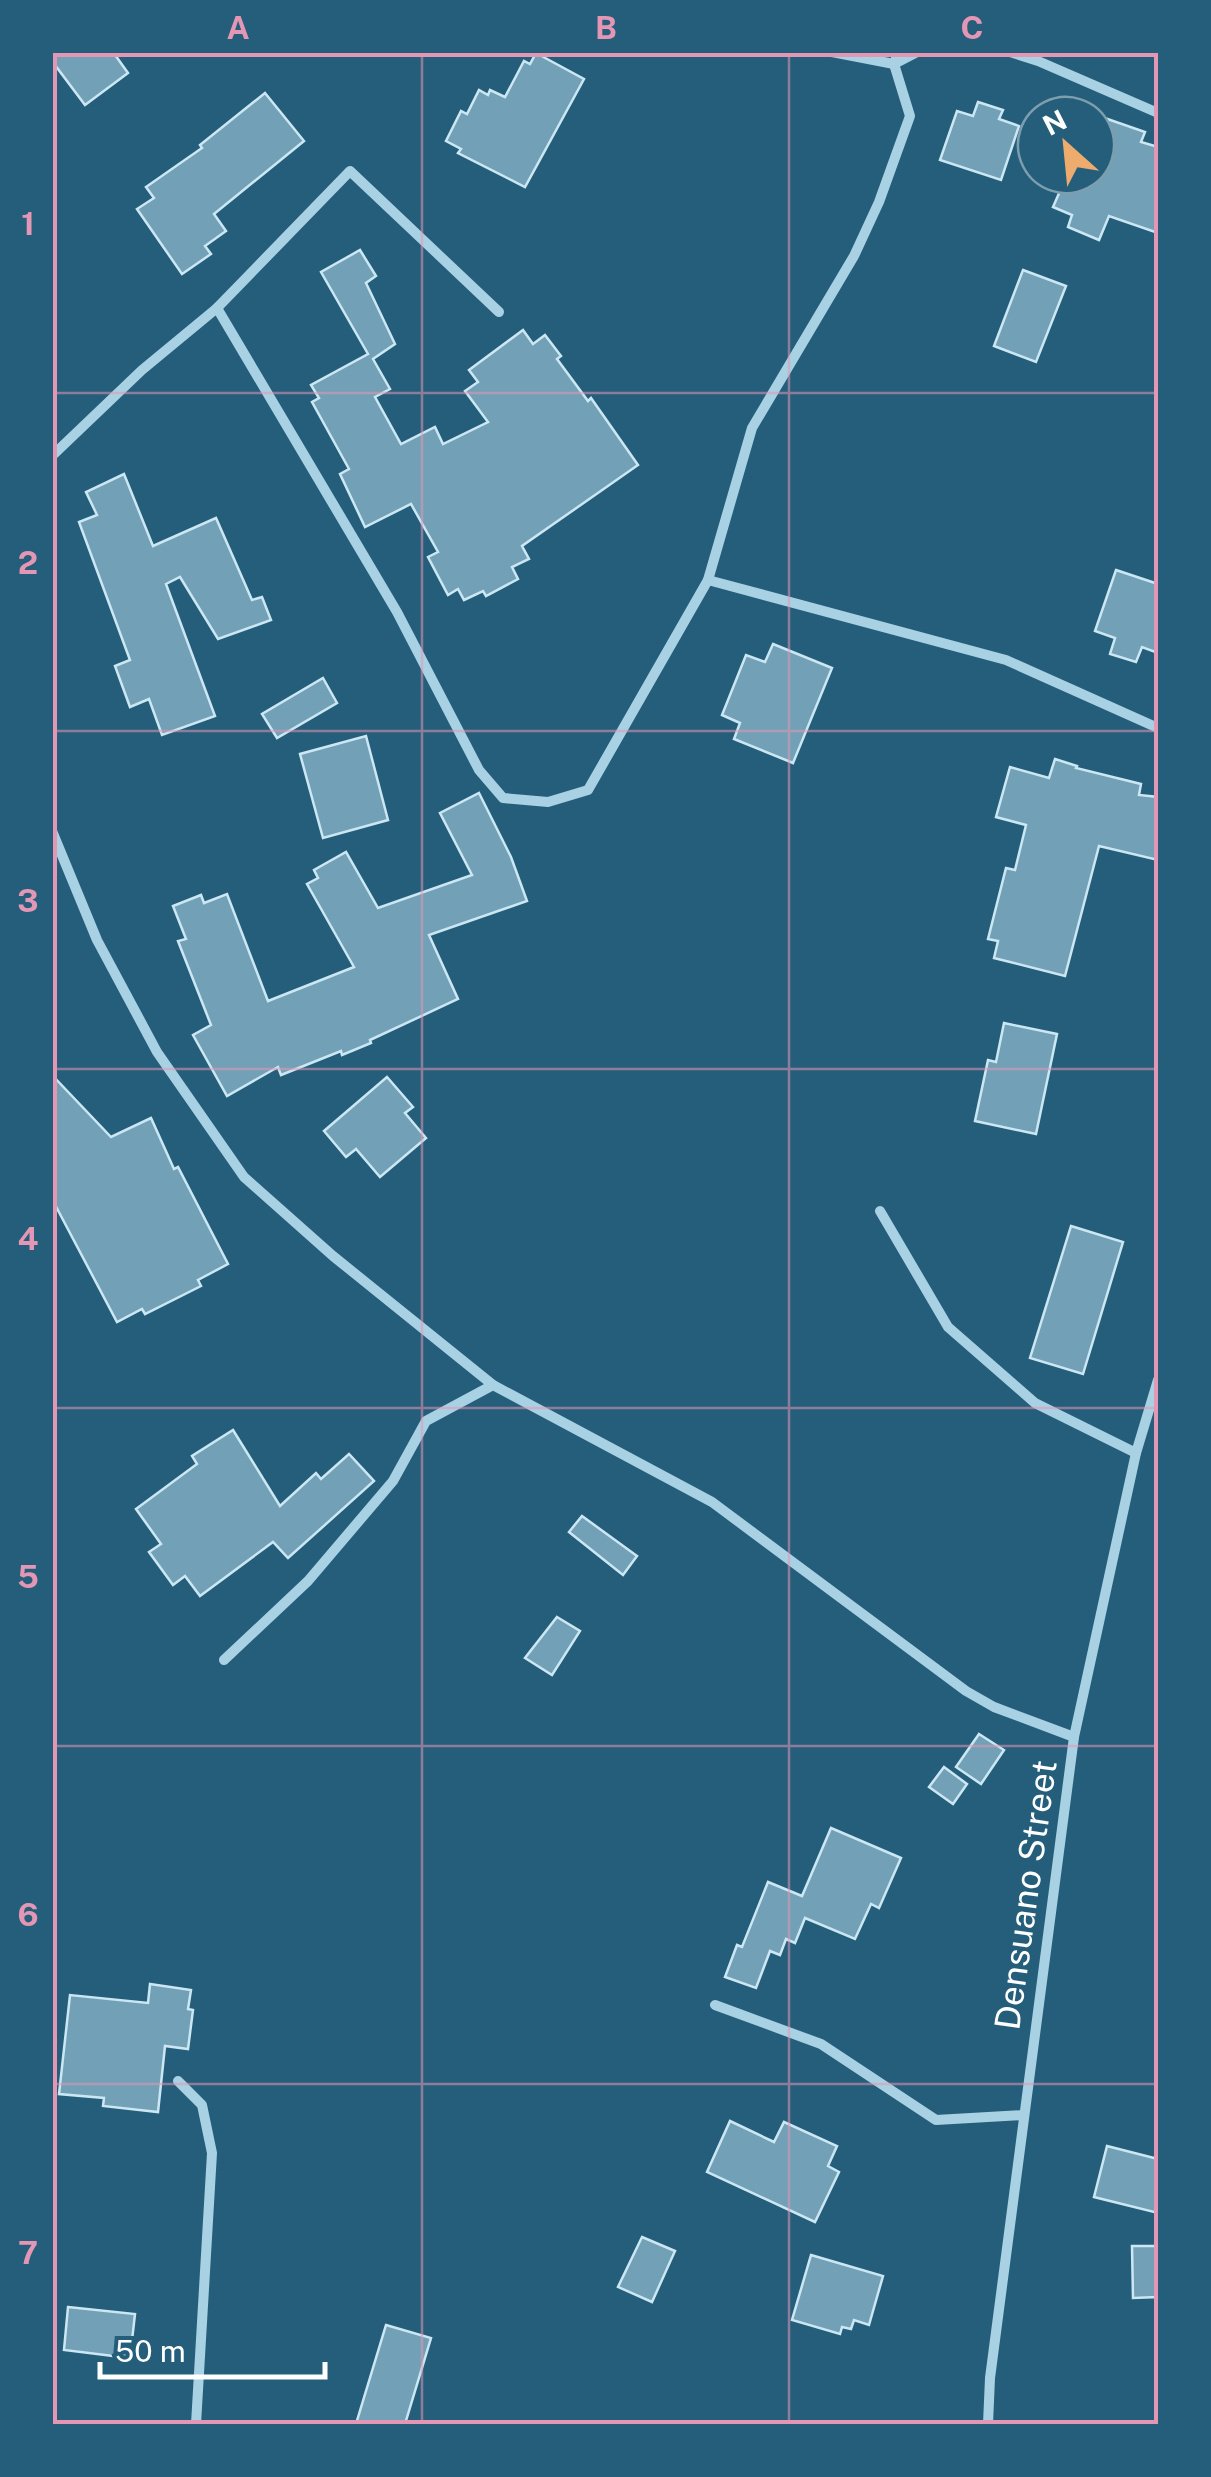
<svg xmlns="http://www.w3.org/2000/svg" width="1211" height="2477" viewBox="0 0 1211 2477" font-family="'Public Sans',sans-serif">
<rect width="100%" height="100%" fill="#255e7a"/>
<!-- building -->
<g fill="#72a0b6" stroke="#cbe7f3" stroke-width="2.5">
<path d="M 52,52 L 113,52 L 128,73 L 85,105 L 52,61 Z"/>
<path d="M 536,53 L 584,79 L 525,187 L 458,153 L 461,149 L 446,141 L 461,111 L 467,114 L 479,90 L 488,95 L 490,90 L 505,97 L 524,61 L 530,64 Z"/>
<path d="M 265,93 L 304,141 L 214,214 L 226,231 L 205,246 L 211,254 L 182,274 L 137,209 L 154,198 L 146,187 L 202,148 L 200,145 Z"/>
<path d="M 978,102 L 1003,110 L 999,119 L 1019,126 L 1001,180 L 940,160 L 957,111 L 973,116 Z"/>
<path d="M 1096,115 L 1145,132 L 1141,142 L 1158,147 L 1158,233 L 1109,216 L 1099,240 L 1068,227 L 1072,215 L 1053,207 L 1067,175 L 1096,175 Z"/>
<path d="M 360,250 L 376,276 L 366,283 L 395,344 L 373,359 L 390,389 L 375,397 L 401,444 L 435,427 L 443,444 L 488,422 L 465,391 L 478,382 L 469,370 L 523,330 L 533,344 L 545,335 L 561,356 L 557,359 L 588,401 L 591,398 L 638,465 L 522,546 L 529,559 L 512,567 L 518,579 L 486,596 L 483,591 L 464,600 L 458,589 L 448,595 L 428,557 L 438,552 L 411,504 L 365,527 L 340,474 L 349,469 L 312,402 L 319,398 L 311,385 L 368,354 L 321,272 Z"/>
<path d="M 1023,270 L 1066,286 L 1036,362 L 994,346 Z"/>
<path d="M 124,474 L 153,546 L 216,518 L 252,600 L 262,597 L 271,620 L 218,639 L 180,577 L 166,584 L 215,716 L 162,735 L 149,699 L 130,707 L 115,666 L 130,660 L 79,522 L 97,515 L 86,492 Z"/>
<path d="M 1116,570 L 1158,584 L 1158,653 L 1142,647 L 1136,662 L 1110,654 L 1115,638 L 1095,631 Z"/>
<path d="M 773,644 L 832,668 L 793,763 L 734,739 L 740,723 L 722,715 L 746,655 L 765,662 Z"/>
<path d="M 323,678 L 337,703 L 277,738 L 262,714 Z"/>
<path d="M 366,736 L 388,820 L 323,838 L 300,754 Z"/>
<path d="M 1055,759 L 1077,766 L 1076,768 L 1141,784 L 1139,795 L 1158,797 L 1158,860 L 1099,846 L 1065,976 L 994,958 L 998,941 L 988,939 L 1006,868 L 1015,870 L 1026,825 L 996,817 L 1010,767 L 1049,778 Z"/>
<path d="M 479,793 L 511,857 L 527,901 L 429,935 L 458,999 L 370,1040 L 371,1043 L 342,1055 L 341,1051 L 281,1075 L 278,1067 L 227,1096 L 193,1035 L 211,1025 L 178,941 L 186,939 L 173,906 L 201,895 L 204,903 L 227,894 L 268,1001 L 354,967 L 307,884 L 318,878 L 314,870 L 346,852 L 378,908 L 472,875 L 440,813 Z"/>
<path d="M 1004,1023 L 1057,1034 L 1036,1134 L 975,1121 L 988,1060 L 996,1062 Z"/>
<path d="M 52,1075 L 111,1137 L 151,1118 L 174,1169 L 178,1167 L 228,1264 L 198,1280 L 201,1286 L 145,1314 L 142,1309 L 117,1322 L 52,1199 Z"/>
<path d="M 387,1077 L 413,1107 L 405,1113 L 426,1138 L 380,1177 L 356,1149 L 346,1157 L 324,1131 Z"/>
<path d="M 1071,1226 L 1123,1242 L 1083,1374 L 1030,1358 Z"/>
<path d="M 233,1430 L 280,1506 L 316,1473 L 321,1479 L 349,1454 L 374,1481 L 288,1558 L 273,1542 L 200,1596 L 185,1576 L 173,1585 L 149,1552 L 161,1544 L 136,1509 L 197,1464 L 192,1456 Z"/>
<path d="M 582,1516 L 637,1556 L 623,1575 L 569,1532 Z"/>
<path d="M 557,1617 L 580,1631 L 552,1675 L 525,1658 Z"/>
<path d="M 979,1734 L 1004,1750 L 981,1784 L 956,1767 Z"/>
<path d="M 944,1767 L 967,1784 L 953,1804 L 929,1787 Z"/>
<path d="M 831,1828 L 901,1858 L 879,1908 L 871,1904 L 855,1939 L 805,1918 L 795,1943 L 786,1939 L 780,1955 L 770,1951 L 756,1988 L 725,1977 L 737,1945 L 742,1947 L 768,1882 L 802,1896 Z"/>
<path d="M 150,1984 L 191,1990 L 188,2009 L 193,2010 L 188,2049 L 165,2046 L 158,2112 L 103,2106 L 104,2098 L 59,2094 L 70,1995 L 148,2003 Z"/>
<path d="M 730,2121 L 774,2142 L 784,2122 L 837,2146 L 828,2166 L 839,2172 L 815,2222 L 707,2172 Z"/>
<path d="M 1107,2146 L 1158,2159 L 1158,2213 L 1094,2197 Z"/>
<path d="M 642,2237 L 675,2251 L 652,2302 L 618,2287 Z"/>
<path d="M 1132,2246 L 1158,2246 L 1158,2297 L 1133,2298 Z"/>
<path d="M 811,2255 L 883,2276 L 869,2325 L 854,2320 L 851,2329 L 842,2327 L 840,2334 L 792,2320 Z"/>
<path d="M 68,2307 L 135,2314 L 130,2358 L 64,2350 Z"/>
<path d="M 386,2325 L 431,2338 L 405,2424 L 356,2424 Z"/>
</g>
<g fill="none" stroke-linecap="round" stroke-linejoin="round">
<!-- minor -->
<g stroke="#a9d1e4" stroke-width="10">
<path d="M 832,52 L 894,64 L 917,52"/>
<path d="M 1010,52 L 1038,61 L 1158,113"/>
<path d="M 217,308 L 397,612 L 479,770 L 503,798 L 548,802 L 588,790 L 708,580 L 752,428 L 854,256 L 879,202 L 910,116 L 894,64 L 898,52"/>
<path d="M 52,456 L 142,370 L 217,308 L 350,171 L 499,312"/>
<path d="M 708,580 L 1006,660 L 1158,728"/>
<path d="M 52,831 L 97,940 L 157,1052 L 244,1177 L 333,1256 L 493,1385 L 712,1502 L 966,1691 L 994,1707 L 1074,1737"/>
<path d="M 880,1211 L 948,1327 L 1035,1403 L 1136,1453"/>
<path d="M 224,1660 L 308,1581 L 393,1481 L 426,1421 L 493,1385"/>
<path d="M 715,2005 L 821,2044 L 936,2120 L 1024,2115"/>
<path d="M 178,2081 L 202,2105 L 212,2153 L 196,2424"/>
<path d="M 988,2424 L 990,2378 L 1074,1737 L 1136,1453 L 1158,1380"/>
</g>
</g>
<!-- grid -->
<path fill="none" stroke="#e497b5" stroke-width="2.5" stroke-opacity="0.55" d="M 422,52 L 422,2424M 789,52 L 789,2424M 52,393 L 1158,393M 52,731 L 1158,731M 52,1069 L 1158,1069M 52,1408 L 1158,1408M 52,1746 L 1158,1746M 52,2084 L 1158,2084"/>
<g text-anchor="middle" stroke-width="10" stroke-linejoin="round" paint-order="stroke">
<!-- street labels -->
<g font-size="35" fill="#fff" stroke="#255e7a">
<text transform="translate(1026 1895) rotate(-82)" y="12">Densuano Street</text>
</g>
</g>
<!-- border -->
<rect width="1211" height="2477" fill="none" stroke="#255e7a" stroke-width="110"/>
<!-- north arrow -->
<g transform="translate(1066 145) rotate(333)"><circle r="48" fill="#255e7a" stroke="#7c9eaf" stroke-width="2.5"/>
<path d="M0-8L18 38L0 25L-18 38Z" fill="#edab6e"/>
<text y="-15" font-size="28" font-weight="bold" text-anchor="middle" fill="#ffffff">N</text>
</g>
<!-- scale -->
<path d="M100 2362v15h225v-15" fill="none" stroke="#ffffff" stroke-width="5"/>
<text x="115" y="2362" font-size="30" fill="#ffffff" stroke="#255e7a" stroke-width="8" paint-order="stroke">50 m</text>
<rect x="55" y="55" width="1101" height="2367" fill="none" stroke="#e497b5" stroke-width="4"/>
<g font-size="32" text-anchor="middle" font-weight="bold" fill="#e497b5">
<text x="238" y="39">A</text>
<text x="606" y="39">B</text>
<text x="972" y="39">C</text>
<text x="28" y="235">1</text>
<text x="28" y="574">2</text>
<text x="28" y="912">3</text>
<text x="28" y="1250">4</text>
<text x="28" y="1588">5</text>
<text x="28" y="1926">6</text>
<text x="28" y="2264">7</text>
</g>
</svg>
